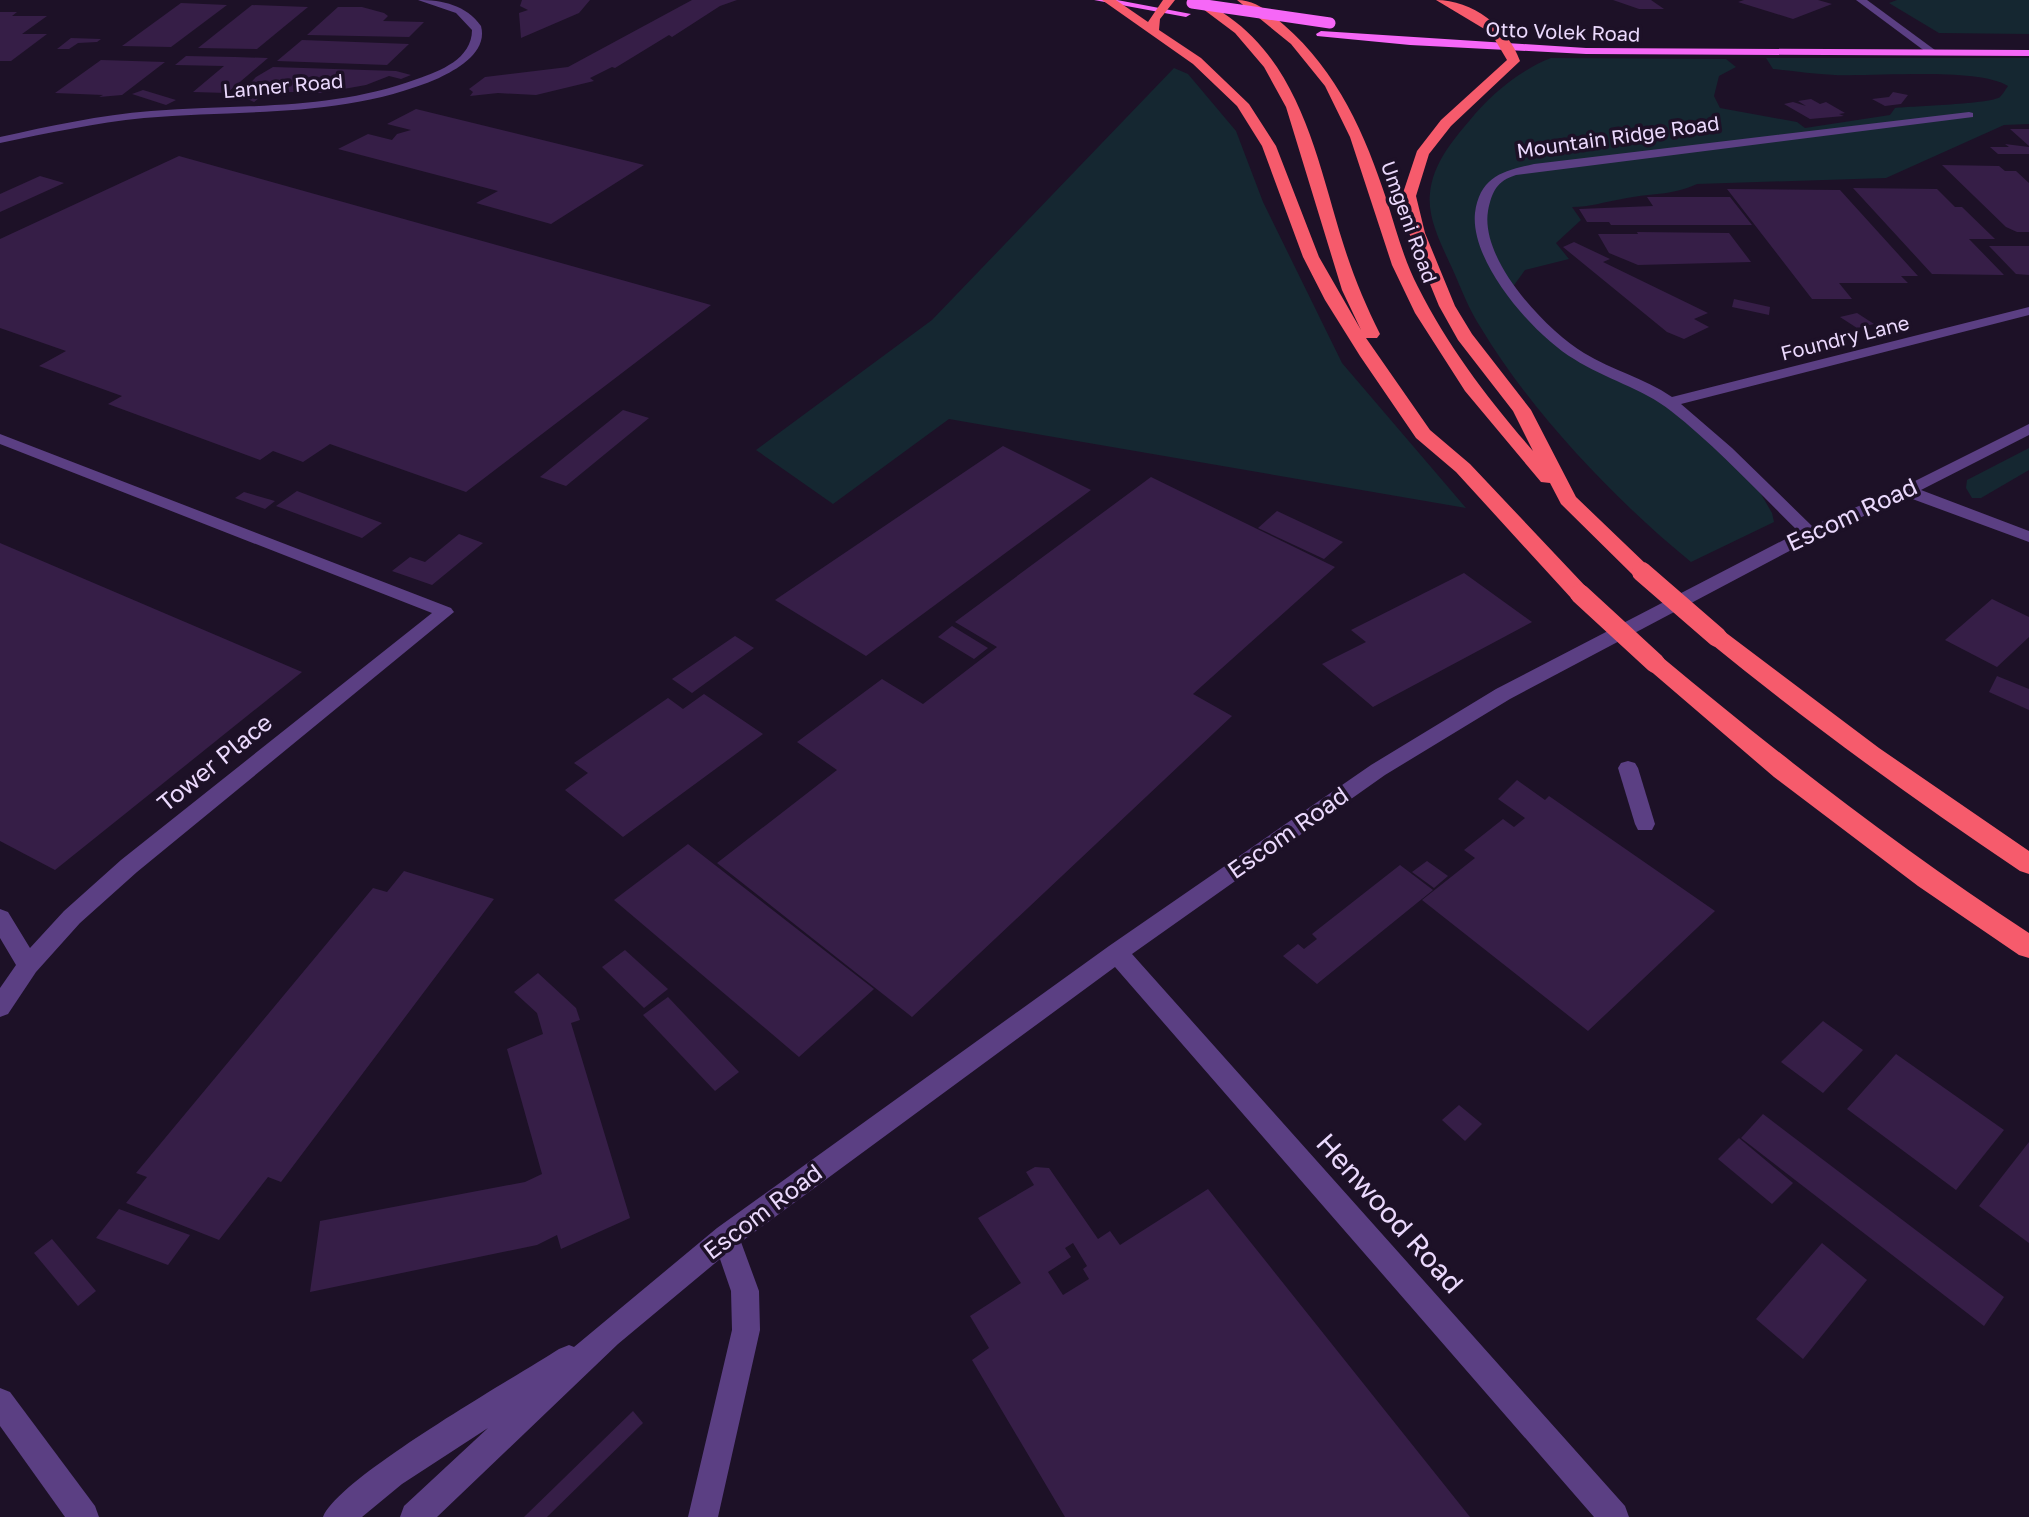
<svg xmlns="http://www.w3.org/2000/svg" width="2029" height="1517" viewBox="0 0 2029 1517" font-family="'Golos Text',sans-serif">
<rect width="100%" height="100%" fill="#1d1127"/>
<!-- green -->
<g fill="#152731">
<path d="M 1897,0 L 2029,0 L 2029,34 L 1939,33 L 1889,3 Z"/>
<path d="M 1551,58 L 1726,59 L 1736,67 L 1719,76 L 1714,96 L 1720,108 L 1797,122 L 1805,128 L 1890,115 L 1895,108 C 1913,106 1991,104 2000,97 C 2003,94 2005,90 2008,86 C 1977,67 1875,77 1835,75 C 1814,74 1794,71 1773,69 L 1766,58 L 2029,58 L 2029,124 L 2004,125 L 1886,178 L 1697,184 C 1672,196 1648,193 1622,199 C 1604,202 1590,207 1572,207 L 1581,220 L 1556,243 L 1569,259 L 1525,270 L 1512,288 L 1566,346 L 1645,389 L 1750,475 L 1772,513 L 1774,522 L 1691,562 C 1615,500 1532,413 1481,328 C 1469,310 1461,288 1452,268 C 1442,246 1427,218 1430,193 C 1433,164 1452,141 1470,120 C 1491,94 1520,70 1551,58 Z"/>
<path d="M 1174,68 L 1188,74 L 1236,131 L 1263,202 L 1342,363 L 1466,508 L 949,419 L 833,504 L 756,450 L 932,320 Z"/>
<path d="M 2029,448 L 2029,470 L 1981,498 L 1972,498 L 1966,488 L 1967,480 Z"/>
</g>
<!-- building -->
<g fill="#361e47" fill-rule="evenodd">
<path d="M 522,0 L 590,0 L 579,13 L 521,38 L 519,13 L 528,10 L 520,6 Z"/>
<path d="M 692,0 L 737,0 L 720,6 L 672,37 L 669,35 L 615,68 L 612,67 L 590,78 L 594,81 L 536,95 L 498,93 L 470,96 L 473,92 L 469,89 L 485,77 L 568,67 Z"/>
<path d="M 1613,0 L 1651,0 L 1664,9 L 1639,9 Z"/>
<path d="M 1744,0 L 1818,0 L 1832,4 L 1793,19 L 1738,2 Z"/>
<path d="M 181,3 L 227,5 L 171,47 L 122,46 Z"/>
<path d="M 252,5 L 308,7 L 257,49 L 198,48 Z"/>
<path d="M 338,7 L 362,7 L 384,13 L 388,16 L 383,21 L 424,22 L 409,37 L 307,35 Z"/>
<path d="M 0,12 L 17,12 L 12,16 L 47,16 L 22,34 L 47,34 L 11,61 L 0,61 Z"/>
<path d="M 71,38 L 101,39 L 97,42 L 78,43 L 69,49 L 57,49 Z"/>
<path d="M 302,40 L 409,44 L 387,65 L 277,61 Z"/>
<path d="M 186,56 L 235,57 L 268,58 L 227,93 L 193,92 L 224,66 L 175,65 Z"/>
<path d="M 101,60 L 165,62 L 122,95 L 99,97 L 103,95 L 55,93 Z"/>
<path d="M 273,67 L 396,71 L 411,75 L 401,79 L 389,76 L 366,85 L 321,93 L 307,93 L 307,89 L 296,92 L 282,92 L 282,88 L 257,91 L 252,95 L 263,95 L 254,102 L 239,95 L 256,77 Z"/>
<path d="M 143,90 L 176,100 L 166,105 L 132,94 Z"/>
<path d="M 1893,92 L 1908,95 L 1901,104 L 1885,106 L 1872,99 L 1889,97 Z"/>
<path d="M 1811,99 L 1820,104 L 1826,102 L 1845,113 L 1839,114 L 1844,116 L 1810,119 L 1784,104 L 1793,102 L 1806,106 L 1798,101 Z"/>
<path d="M 416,109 L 644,165 L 551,224 L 476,203 L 498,191 L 338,149 L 368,134 L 392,140 L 397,134 L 411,130 L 387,124 Z"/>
<path d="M 2010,129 L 2029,129 L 2029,146 Z"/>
<path d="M 2005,144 L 2029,147 L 2029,154 L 1998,154 L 1990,147 L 2009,147 Z"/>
<path d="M 179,156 L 711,305 L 466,492 L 330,444 L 303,462 L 273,451 L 260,460 L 108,404 L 122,396 L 39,366 L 66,351 L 0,328 L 0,239 Z"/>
<path d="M 1942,165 L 1999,166 L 2005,171 L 2016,171 L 2029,183 L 2029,232 L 2017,232 L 2006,227 Z"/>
<path d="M 40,176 L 64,183 L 0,212 L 0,194 Z"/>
<path d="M 1853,188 L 1937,189 L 1955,207 L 1962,207 L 1995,239 L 1969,239 L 2004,275 L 1932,274 Z"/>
<path d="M 1727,189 L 1840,190 L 1918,276 L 1901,276 L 1908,283 L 1839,283 L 1852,299 L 1812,299 Z"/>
<path d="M 1647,197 L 1730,197 L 1752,225 L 1611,225 L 1609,222 L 1587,222 L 1579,209 L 1653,206 Z"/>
<path d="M 1637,232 L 1729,233 L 1751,262 L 1638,265 L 1609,253 L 1598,234 L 1638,234 Z"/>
<path d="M 1574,242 L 1610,259 L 1603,262 L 1708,313 L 1694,319 L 1709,327 L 1684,339 L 1667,332 L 1563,247 Z"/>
<path d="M 1989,246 L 2029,246 L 2029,275 L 2016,274 Z"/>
<path d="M 1734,299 L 1770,307 L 1769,315 L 1732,307 Z"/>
<path d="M 1857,313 L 1874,324 L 1857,328 L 1840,317 Z"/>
<path d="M 623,410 L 649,418 L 566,486 L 540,477 Z"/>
<path d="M 1003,446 L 1091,490 L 866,656 L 775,600 Z"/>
<path d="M 1151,477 L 1335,567 L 1193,694 L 1232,716 L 912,1017 L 717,863 L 837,770 L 797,742 L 882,679 L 923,704 L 997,647 L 955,622 Z"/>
<path d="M 297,491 L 382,523 L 362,538 L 276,506 Z"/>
<path d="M 244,492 L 275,501 L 265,509 L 235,498 Z"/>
<path d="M 1277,511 L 1343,542 L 1324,559 L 1258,528 Z"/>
<path d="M 459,534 L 483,543 L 432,585 L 392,571 L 410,557 L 425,562 Z"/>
<path d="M 0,543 L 302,672 L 55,870 L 0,841 Z"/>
<path d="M 1464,573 L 1532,622 L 1373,707 L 1322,664 L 1366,642 L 1351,630 Z"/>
<path d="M 1992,599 L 2029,617 L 2029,637 L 1997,667 L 1945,640 Z"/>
<path d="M 952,626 L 988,648 L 974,659 L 938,637 Z"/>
<path d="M 735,636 L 754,648 L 692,693 L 672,679 Z"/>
<path d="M 1997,676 L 2029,689 L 2029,710 L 1989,692 Z"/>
<path d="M 704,694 L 763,734 L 623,837 L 565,790 L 588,773 L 574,763 L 668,698 L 683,709 Z"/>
<path d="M 1517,780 L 1545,800 L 1549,796 L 1715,911 L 1588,1031 L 1422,900 L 1475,858 L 1464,850 L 1503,819 L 1514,827 L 1525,818 L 1498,799 Z"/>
<path d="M 688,844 L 874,989 L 799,1057 L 614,900 Z"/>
<path d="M 1427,861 L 1448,876 L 1434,888 L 1412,872 Z"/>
<path d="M 1400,865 L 1433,890 L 1317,984 L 1283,956 L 1298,944 L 1304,949 L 1317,939 L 1312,934 Z"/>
<path d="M 404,871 L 494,899 L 281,1182 L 268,1177 L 219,1240 L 126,1203 L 147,1177 L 136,1173 L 373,888 L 387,892 Z"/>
<path d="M 625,950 L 668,989 L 644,1008 L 602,967 Z"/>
<path d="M 538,973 L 576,1008 L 580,1020 L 571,1023 L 630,1218 L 561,1249 L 557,1235 L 537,1245 L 310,1292 L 320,1221 L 525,1182 L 542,1174 L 507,1049 L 543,1034 L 537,1013 L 514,992 Z"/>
<path d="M 668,997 L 739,1072 L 715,1091 L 643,1015 Z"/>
<path d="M 1823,1021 L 1863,1050 L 1823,1093 L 1781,1062 Z"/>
<path d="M 1896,1054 L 2004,1130 L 1956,1190 L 1847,1109 Z"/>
<path d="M 1459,1105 L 1482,1124 L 1465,1141 L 1442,1120 Z"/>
<path d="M 1763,1114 L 2004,1297 L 1984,1326 L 1741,1138 Z"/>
<path d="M 1739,1138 L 1793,1183 L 1772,1204 L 1718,1159 Z"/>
<path d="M 2029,1142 L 2029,1243 L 1979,1206 Z"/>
<path d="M 1035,1167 L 1049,1168 L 1098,1239 L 1110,1231 L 1120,1245 L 1208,1189 L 1470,1517 L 1065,1517 L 972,1360 L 989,1348 L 970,1316 L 1021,1283 L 978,1218 L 1034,1185 L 1026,1172 ZM 1073,1243 L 1087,1266 L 1083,1269 L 1089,1279 L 1063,1295 L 1048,1272 L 1071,1257 L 1065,1248 Z"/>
<path d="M 119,1209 L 190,1235 L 168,1265 L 96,1238 Z"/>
<path d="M 52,1239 L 96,1291 L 78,1306 L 34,1253 Z"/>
<path d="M 1822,1243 L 1867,1280 L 1803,1359 L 1756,1319 Z"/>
<path d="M 633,1411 L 643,1423 L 547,1517 L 524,1517 Z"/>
</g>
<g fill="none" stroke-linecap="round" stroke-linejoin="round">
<!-- minor -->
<g fill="#5b3f83" fill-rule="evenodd">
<path d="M 418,0 C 443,0 466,5 481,26 C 488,52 458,69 439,78 C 343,119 245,109 144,118 C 95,123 48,133 0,143 L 0,137 C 50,126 100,115 151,111 C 242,104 330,111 417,79 C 440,71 472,59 472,30 L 456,13 Z"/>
<path d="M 1856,0 L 1867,0 L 1939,53 L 1930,55 Z"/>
<path d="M 1969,112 L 1973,113 L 1973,117 L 1516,175 C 1497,181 1492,191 1488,211 C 1480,260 1545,329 1584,353 C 1612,370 1644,378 1672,397 L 2029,307 L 2029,315 L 1681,404 L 1732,448 L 1812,526 L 1901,488 L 2029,424 L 2029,435 L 1921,490 L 2029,531 L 2029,542 L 1907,497 L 1816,537 L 1510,699 L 1385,775 L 1132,954 L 1625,1506 L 1629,1517 L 1594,1517 L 1115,967 L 741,1242 L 759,1291 L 760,1330 L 718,1517 L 688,1517 L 732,1330 L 731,1291 L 720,1259 L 618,1344 L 437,1517 L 400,1517 L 404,1506 L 488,1428 L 402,1484 L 362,1517 L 323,1517 C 339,1477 514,1378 559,1349 L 569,1345 L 574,1347 L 717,1228 L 1109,946 L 1371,765 L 1496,689 L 1799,532 C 1757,491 1717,447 1671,411 C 1642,388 1605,379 1574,359 C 1534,335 1470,263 1475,213 C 1480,177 1502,171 1534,164 Z"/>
<path d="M 0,434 L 451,608 L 454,612 L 137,872 L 80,923 L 36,972 L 8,1014 L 0,1017 L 0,988 L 16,965 L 0,938 L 0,909 L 8,912 L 30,948 L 64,911 L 121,860 L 432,613 L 0,444 Z"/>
<path d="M 1628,761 L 1635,763 L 1638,768 L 1655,824 L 1652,830 L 1638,830 L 1635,824 L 1618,768 L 1621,763 Z"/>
<path d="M 0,1388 L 10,1392 L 95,1506 L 99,1517 L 65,1517 L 0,1426 Z"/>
</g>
<!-- major -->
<g fill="#f667f7" fill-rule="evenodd">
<path d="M 1094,0 L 1117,0 L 1191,14 L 1186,17 Z"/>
<path d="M 1321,31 L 1586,48 L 2029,50 L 2029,56 L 1586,54 L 1410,45 L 1317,36 L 1316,34 Z"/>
</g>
<!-- highway -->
<g fill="#f65b6c" fill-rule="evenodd">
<path d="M 1102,0 L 1116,0 L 1148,22 L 1163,0 L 1175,0 L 1160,19 L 1159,30 L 1201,58 L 1249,104 L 1276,146 L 1319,257 L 1361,330 L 1342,290 L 1286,107 L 1264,67 L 1235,33 L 1191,0 C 1207,0 1216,8 1229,17 C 1302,69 1318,163 1343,243 C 1353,275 1365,304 1380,334 L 1377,338 L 1366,338 L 1430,430 L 1470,464 L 1588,589 L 1591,594 L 1588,599 L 1572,599 L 1456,472 L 1416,438 L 1360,356 L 1325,300 L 1303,257 L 1262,146 L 1237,106 L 1193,64 Z"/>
<path d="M 1237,0 C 1256,0 1270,13 1284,25 C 1338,72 1365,134 1387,201 C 1396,230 1404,260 1418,287 C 1448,347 1489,400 1533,451 L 1513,411 L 1458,340 L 1439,306 L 1409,233 L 1402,196 L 1417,151 L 1441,120 L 1507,60 L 1491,33 L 1436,0 C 1472,0 1508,27 1520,61 L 1451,126 L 1429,154 L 1416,196 L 1425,233 L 1455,306 L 1472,334 L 1531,410 L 1576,497 L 1649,567 L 1652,572 L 1649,577 L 1635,577 L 1561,504 L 1550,483 L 1541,482 L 1465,391 L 1415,313 L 1392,265 L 1350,137 L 1325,86 L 1291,44 Z"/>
<path d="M 1717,630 L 1725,632 L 1879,748 L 2029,851 L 2029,874 L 2020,871 C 1913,799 1809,724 1709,642 L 1706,637 L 1709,632 Z"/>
<path d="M 1655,655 L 1663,658 C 1782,757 1899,848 2029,933 L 2029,958 L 2019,955 L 1918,886 L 1774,777 L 1647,668 L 1644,663 L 1647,658 Z"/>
</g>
<!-- major-bridge -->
<path stroke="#f667f7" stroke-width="11" d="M 1192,3 L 1330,23"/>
<!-- highway-bridge -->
<g stroke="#f65b6c" stroke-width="20">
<path d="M 1642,572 L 1717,637"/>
<path d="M 1580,594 L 1655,663"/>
</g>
</g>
<g text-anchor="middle" stroke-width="7" stroke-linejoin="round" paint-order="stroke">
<!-- far-street labels -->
<g font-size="20" fill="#ebd9fd" stroke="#1d1127">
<text transform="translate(1563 32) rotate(2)" y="7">Otto Volek Road</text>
<text transform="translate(283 86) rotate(-5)" y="7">Lanner Road</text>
<text transform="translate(1618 137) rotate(-8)" y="7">Mountain Ridge Road</text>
<text transform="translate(1409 222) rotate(70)" y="7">Umgeni Road</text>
<text transform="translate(1845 338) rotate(-14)" y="7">Foundry Lane</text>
</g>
<!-- street labels -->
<g font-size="24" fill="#ebd9fd" stroke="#1d1127">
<text transform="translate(1852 515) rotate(-25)" y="8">Escom Road</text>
<text transform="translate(215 763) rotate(-39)" y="8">Tower Place</text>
<text transform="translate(1288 833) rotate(-35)" y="8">Escom Road</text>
<text transform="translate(763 1212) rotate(-37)" y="8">Escom Road</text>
</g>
<!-- near-street labels -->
<g font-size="28" fill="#ebd9fd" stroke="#1d1127">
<text transform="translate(1390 1213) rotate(48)" y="10">Henwood Road</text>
</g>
</g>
</svg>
